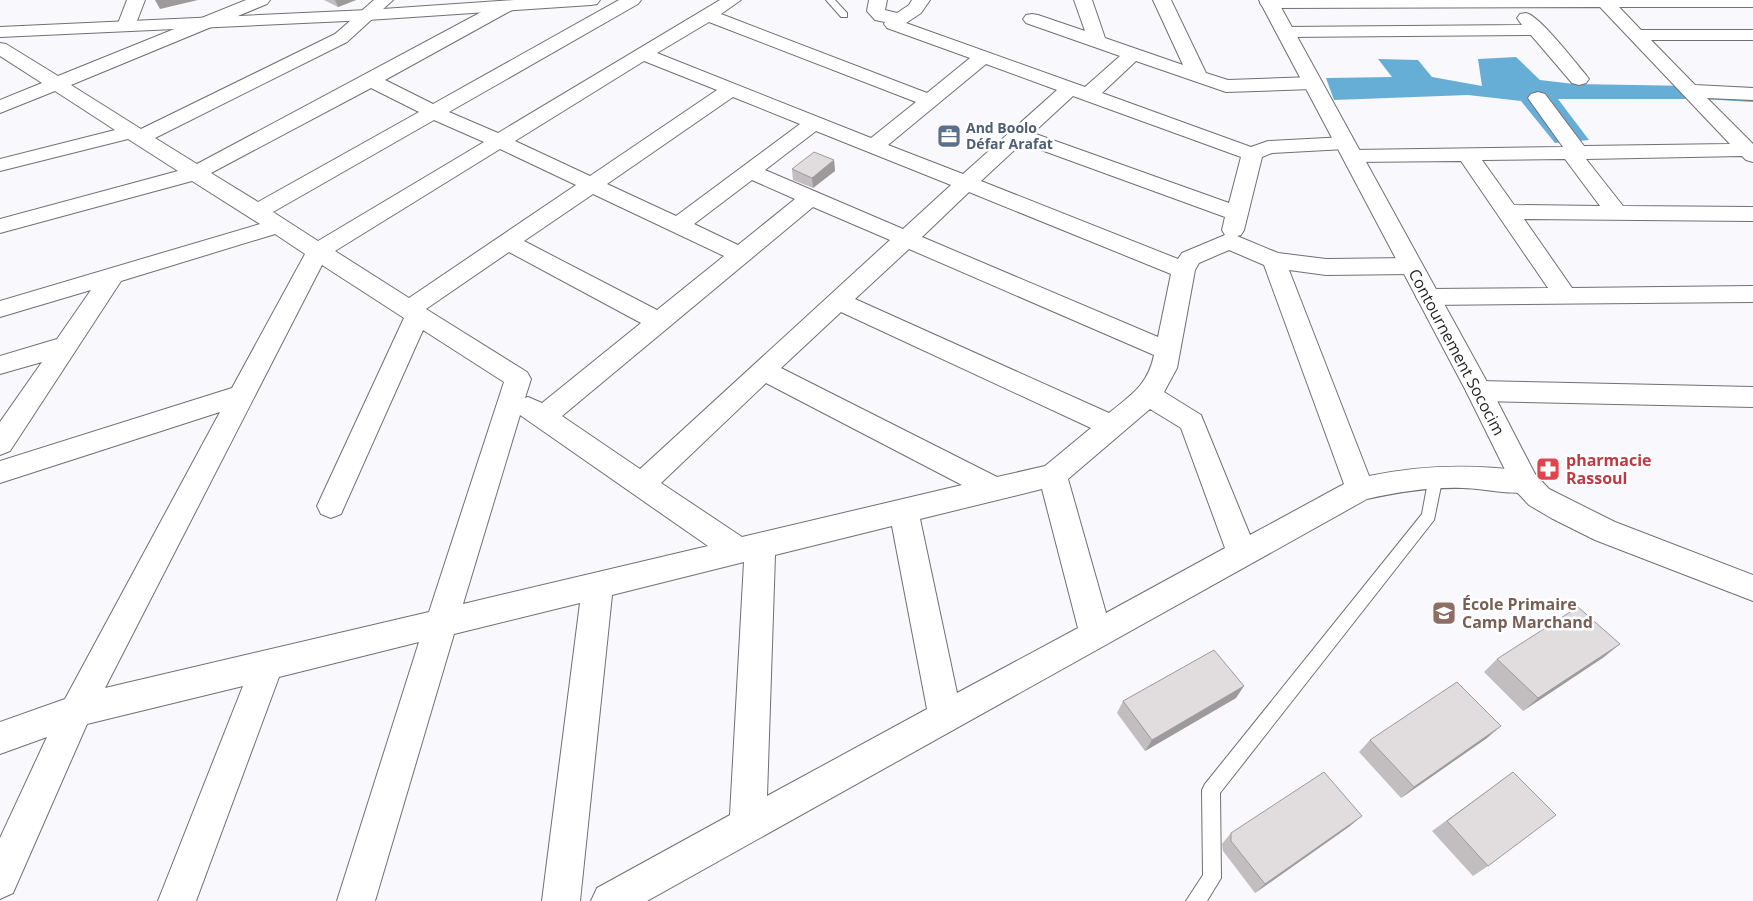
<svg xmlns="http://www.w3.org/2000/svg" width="1753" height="901" viewBox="0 0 1753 901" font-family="'Open Sans',sans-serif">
<rect width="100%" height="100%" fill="#f9f8fd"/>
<!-- water -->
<path fill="#67aed6" d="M 1516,57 L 1540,80 L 1574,84 L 1753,87 L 1753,102 L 1702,99 L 1558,99 L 1589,140 L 1555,143 L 1521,101 L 1468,95 L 1334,100 L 1326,78 L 1392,77 L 1378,59 L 1418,60 L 1432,77 L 1482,86 L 1478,59 Z"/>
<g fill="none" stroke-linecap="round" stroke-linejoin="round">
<!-- lane casing -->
<g stroke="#716f73" stroke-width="2">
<g id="lane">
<path d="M 826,0 L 835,0 L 847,13 L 847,17 L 841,17 Z"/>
<path d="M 1436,470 L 1441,472 L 1443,476 L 1434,520 L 1220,793 L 1221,878 L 1207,901 L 1186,901 L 1203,875 L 1202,790 L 1205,784 L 1422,514 L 1429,476 L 1431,472 Z"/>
</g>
</g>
<!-- street casing -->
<g stroke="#716f73" stroke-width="2">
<g id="street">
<path d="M 127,0 L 145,0 L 135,26 L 132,30 L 126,31 L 120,30 L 117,26 Z"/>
<path d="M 246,0 L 270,0 L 267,4 L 71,85 L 141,129 L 335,34 L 374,0 L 393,0 L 347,42 L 155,138 L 197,164 L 500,2 L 506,1 L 512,2 L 515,6 L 512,10 L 385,80 L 433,104 L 619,0 L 641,0 L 638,4 L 449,112 L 498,133 L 720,0 L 741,0 L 721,14 L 927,93 L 970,58 L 887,28 L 884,24 L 885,22 L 875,20 L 867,11 L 869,0 L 887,0 L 885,10 L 897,13 L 909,5 L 912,0 L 930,0 L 921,13 L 906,23 L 1085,87 L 1120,56 L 1026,23 L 1023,19 L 1026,15 L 1032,14 L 1038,15 L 1085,31 L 1074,0 L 1092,0 L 1105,38 L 1183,65 L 1153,0 L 1171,0 L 1206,73 L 1228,80 L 1312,77 L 1319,79 L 1322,83 L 1319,87 L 1312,89 L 1226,92 L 1136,61 L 1102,93 L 1251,147 L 1268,141 L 1345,137 L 1352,139 L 1355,143 L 1352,147 L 1345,149 L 1272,153 L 1262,157 L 1244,230 L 1241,235 L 1237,236 L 1278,253 L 1326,259 L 1411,258 L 1419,261 L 1423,266 L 1419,271 L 1411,274 L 1326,275 L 1289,270 L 1369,476 C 1422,465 1472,464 1525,471 L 1535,474 L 1539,482 L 1535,490 C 1515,497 1484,488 1462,488 C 1430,487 1398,492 1367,499 L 647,901 L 591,901 L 597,888 L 730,815 L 744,562 L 612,595 L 580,901 L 542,901 L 580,603 L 454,634 L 375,901 L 337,901 L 419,642 L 279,677 L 196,901 L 158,901 L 243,686 L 87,724 L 13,893 L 0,899 L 0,838 L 47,737 L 0,754 L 0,722 L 65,699 L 220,412 L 0,483 L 0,461 L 232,388 L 305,254 L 275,234 L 121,281 L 10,451 L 0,455 L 0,422 L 42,362 L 0,374 L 0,356 L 57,339 L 91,290 L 0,317 L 0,301 L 260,224 L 192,181 L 0,233 L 0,219 L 178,171 L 128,139 L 0,171 L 0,159 L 115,130 L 55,91 L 0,113 L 0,100 L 42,83 L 0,56 L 0,43 L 6,44 L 58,76 ZM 709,22 L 916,102 L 871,138 L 657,53 ZM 644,61 L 717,90 L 590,176 L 515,141 ZM 986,64 L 1057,90 L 963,174 L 888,145 ZM 371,88 L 419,112 L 258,202 L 211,173 ZM 1073,96 L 1241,157 L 1229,203 L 1033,133 ZM 733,97 L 800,124 L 676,216 L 607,184 ZM 434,120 L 484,142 L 318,241 L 273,212 ZM 816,131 L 951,185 L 903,229 L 765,170 ZM 1022,143 L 1225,217 L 1222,230 L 1225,235 L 1182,253 L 1178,259 L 981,181 ZM 500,149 L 576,185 L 409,298 L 335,251 ZM 752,180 L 795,199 L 738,245 L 694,224 ZM 969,192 L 1171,274 L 1158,337 L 922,237 ZM 593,194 L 724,256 L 657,310 L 524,241 ZM 813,207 L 890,240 L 640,469 L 562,416 ZM 909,249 L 1154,355 C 1148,385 1131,395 1109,413 L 855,299 ZM 1229,250 L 1264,265 L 1344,484 L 1250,535 L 1201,415 L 1164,392 L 1177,368 L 1195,270 L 1199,263 ZM 509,252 L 641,323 L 542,403 L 528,397 L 525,398 L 531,379 L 527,372 L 426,309 ZM 322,265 L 404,318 L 317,506 L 321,514 L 331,518 L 341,514 L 423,330 L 504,382 L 429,612 L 105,688 ZM 841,312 L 1091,428 L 1045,466 L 997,477 L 781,368 ZM 766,383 L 962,485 L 742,537 L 661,483 ZM 1150,409 L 1181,428 L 1225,548 L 1106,613 L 1068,479 ZM 520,415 L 708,546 L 463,604 ZM 1042,489 L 1078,628 L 957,693 L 920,519 ZM 892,526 L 927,709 L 767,796 L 775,555 Z"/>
<path d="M 1262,0 L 1753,0 L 1753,7 L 1619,7 L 1641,30 L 1753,30 L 1753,40 L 1651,40 L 1695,85 L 1753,88 L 1753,100 L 1707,98 L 1753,144 L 1753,162 L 1746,160 L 1742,156 L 1586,159 L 1623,206 L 1753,207 L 1753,221 L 1524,219 L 1572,288 L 1753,286 L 1753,302 L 1428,305 L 1420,303 L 1416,297 L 1420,291 L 1428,289 L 1548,288 L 1461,161 L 1352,162 L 1345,160 L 1342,156 L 1345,152 L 1352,150 L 1563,147 L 1528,98 L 1531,94 L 1538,92 L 1545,94 L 1584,146 L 1730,144 L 1600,7 L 1269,8 L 1263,7 L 1260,3 ZM 1565,159 L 1600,206 L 1514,205 L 1482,160 Z"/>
<path d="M 1526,13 C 1540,16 1574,61 1586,75 L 1589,79 L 1586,83 L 1579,85 L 1572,83 L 1531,35 L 1285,37 L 1279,36 L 1276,32 L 1279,28 L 1285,27 L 1522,25 L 1517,18 L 1520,14 Z"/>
<path d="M 1479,381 L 1753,387 L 1753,407 L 1479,401 L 1470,398 L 1466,391 L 1470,384 Z"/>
</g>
</g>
<!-- secondary casing -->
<g stroke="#716f73" stroke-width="2">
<g id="secondary">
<path d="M 514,0 L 600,0 L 597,4 L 591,5 L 368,20 L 0,37 L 0,27 L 368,10 Z"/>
<path d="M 1259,0 L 1277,0 L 1492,391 L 1535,474 L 1549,489 L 1615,522 L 1753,575 L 1753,601 L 1595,540 L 1551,518 L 1529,505 L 1515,490 L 1466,391 Z"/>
</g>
</g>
<!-- lane -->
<use href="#lane" fill="#fff" fill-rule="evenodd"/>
<!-- street -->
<use href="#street" fill="#fff" fill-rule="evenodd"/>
<!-- secondary -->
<use href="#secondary" fill="#fff" fill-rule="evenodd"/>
</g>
<!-- wall -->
<g fill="#c2bdbf">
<path d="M 324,0 L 356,0 L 338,7 Z"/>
<path d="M 834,160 L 835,171 L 813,188 L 793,180 L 792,169 Z"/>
<path d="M 1604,657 L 1523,711 L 1484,672 L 1497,659 Z"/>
<path d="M 1236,698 L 1145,751 L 1117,713 L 1123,701 Z"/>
<path d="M 1487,738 L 1401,798 L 1359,752 L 1370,740 Z"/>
<path d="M 1513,772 L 1488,866 L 1473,876 L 1432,831 Z"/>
<path d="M 1350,826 L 1255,893 L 1223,851 L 1222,844 L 1231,833 Z"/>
</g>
<!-- shaded-wall -->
<g fill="#9e9a9b">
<path d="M 155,0 L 198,0 L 160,9 Z"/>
<path d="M 335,0 L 356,0 L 338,7 Z"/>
<path d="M 834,160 L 835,171 L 813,188 L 812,178 Z"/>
<path d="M 1620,644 L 1604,657 L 1523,711 L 1538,698 Z"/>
<path d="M 1244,686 L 1236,698 L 1145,751 L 1152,740 Z"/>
<path d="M 1501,726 L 1487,738 L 1401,798 L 1414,787 Z"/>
<path d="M 1362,816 L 1350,826 L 1255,893 L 1265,884 Z"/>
</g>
<!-- building -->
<g fill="#e1dcde" stroke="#9e9a9b">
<path d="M 814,152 L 834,160 L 812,178 L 792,169 Z"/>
<path d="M 1578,607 L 1620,644 L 1538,698 L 1497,659 Z"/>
<path d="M 1214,650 L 1244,686 L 1152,740 L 1123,701 Z"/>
<path d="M 1457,682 L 1501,726 L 1414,787 L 1370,740 Z"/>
<path d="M 1324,772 L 1362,816 L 1265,884 L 1231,841 L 1231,833 Z"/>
<path d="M 1513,772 L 1556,815 L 1488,866 L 1447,821 Z"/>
</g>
<!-- icons -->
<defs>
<g id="office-square" transform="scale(1.25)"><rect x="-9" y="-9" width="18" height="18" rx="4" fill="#5c6f8a" stroke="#fff"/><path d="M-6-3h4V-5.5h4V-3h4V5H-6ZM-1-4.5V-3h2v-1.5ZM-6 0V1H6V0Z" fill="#fff"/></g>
<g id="pharmacy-square" transform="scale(1.25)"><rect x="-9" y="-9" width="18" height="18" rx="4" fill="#e0444e" stroke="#fff"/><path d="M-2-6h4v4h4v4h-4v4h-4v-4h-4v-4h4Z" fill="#fff"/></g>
<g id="school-square" transform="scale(1.25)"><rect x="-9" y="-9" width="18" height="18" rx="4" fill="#8d6e63" stroke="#fff"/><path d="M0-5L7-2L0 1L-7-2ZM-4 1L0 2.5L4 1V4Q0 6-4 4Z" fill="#fff"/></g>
</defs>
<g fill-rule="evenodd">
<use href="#office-square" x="949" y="136"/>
<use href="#pharmacy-square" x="1548" y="469"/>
<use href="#school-square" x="1444" y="613"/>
</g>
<g text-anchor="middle" stroke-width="5" stroke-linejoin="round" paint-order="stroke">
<!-- far-service labels -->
<g font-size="14" font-weight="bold" fill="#4e5e75" stroke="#fff" text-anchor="start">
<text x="966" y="133">And Boolo<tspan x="966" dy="16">Défar Arafat</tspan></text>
</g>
<!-- street labels -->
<g font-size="16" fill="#201f21" stroke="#fff">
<text transform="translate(1457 352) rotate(62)" y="6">Contournement Sococim</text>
</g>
<!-- health labels -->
<g font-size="16" font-weight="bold" fill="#be3a42" stroke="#fff" text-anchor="start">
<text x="1566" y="466">pharmacie<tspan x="1566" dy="18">Rassoul</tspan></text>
</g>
<!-- education labels -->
<g font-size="16" font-weight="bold" fill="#785e54" stroke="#fff" text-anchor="start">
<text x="1462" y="610">École Primaire<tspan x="1462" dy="18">Camp Marchand</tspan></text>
</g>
</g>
</svg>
